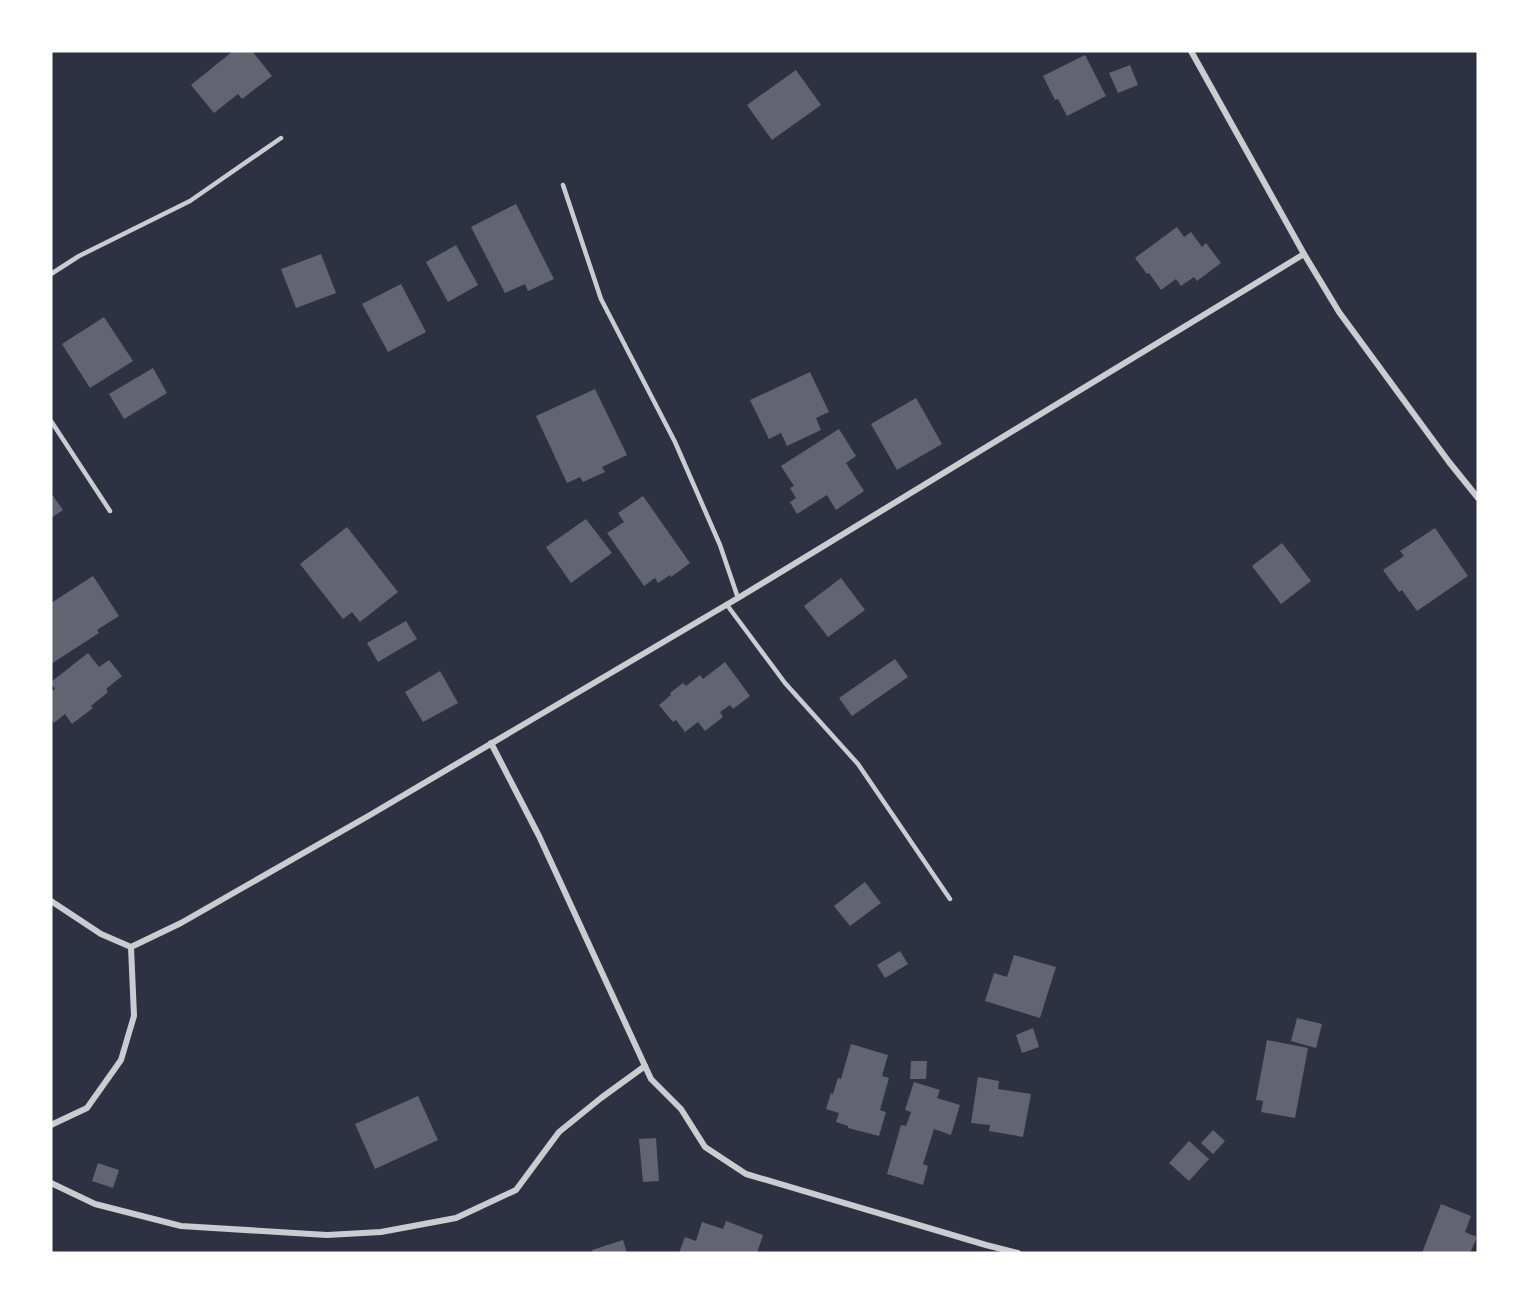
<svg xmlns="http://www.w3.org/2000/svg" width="1529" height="1304" viewBox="0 0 1529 1304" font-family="Lora,serif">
<rect width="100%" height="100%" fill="#2d3142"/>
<!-- building -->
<g fill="#626471">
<path d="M 233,51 L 252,51 L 272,76 L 242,99 L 238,94 L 214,113 L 191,85 Z"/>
<path d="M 1085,55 L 1106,96 L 1067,116 L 1058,99 L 1055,100 L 1043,76 Z"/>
<path d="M 1130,65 L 1138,85 L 1118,93 L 1109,73 Z"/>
<path d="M 796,70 L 821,105 L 772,140 L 747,105 Z"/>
<path d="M 516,204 L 554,279 L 528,291 L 525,284 L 505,293 L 471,227 Z"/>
<path d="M 1177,227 L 1184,237 L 1191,232 L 1202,247 L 1206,243 L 1221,263 L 1197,281 L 1194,277 L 1181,286 L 1176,279 L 1161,290 L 1149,273 L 1147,274 L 1135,258 Z"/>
<path d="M 456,245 L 478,285 L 448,302 L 426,262 Z"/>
<path d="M 321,254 L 336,293 L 296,308 L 281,269 Z"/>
<path d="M 401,284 L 426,332 L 388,352 L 362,304 Z"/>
<path d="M 104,317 L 133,361 L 90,388 L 62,344 Z"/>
<path d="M 153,368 L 167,393 L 124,419 L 109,394 Z"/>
<path d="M 810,372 L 829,412 L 816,418 L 821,430 L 787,446 L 781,433 L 769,439 L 750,400 Z"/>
<path d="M 595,389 L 627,455 L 602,467 L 605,472 L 583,482 L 580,477 L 567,483 L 536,416 Z"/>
<path d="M 916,398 L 942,444 L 897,470 L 871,424 Z"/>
<path d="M 839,429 L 856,456 L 846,463 L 864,491 L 836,510 L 827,495 L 797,514 L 790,502 L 796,498 L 790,488 L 794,486 L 781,466 Z"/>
<path d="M 51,493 L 63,510 L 51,518 Z"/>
<path d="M 643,496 L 690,563 L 671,577 L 670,575 L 658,583 L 655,578 L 644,586 L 607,533 L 624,522 L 618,513 Z"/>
<path d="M 586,519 L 612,553 L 571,583 L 546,547 Z"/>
<path d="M 347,527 L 398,592 L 360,622 L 352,612 L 343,619 L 300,564 Z"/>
<path d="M 1435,528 L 1468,576 L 1417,611 L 1402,590 L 1399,592 L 1383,570 L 1404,556 L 1400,551 Z"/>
<path d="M 1282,543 L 1311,581 L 1281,604 L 1252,566 Z"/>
<path d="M 93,576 L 119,616 L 97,630 L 99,633 L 51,664 L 51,603 Z"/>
<path d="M 841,578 L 865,610 L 828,637 L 804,606 Z"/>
<path d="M 406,621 L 417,639 L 378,662 L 367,643 Z"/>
<path d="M 88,653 L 99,667 L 109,660 L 122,676 L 106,689 L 108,692 L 91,706 L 93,708 L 72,724 L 65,714 L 54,723 L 51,719 L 51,692 L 55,689 L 51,682 Z"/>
<path d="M 895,659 L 908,677 L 852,716 L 839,698 Z"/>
<path d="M 725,662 L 750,696 L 733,709 L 730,705 L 720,712 L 723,717 L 705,731 L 698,722 L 685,732 L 676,720 L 673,722 L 659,705 L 671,695 L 670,693 L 683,683 L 686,686 L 700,675 L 703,679 Z"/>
<path d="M 440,671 L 458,703 L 423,722 L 405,692 Z"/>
<path d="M 865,882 L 881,903 L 850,926 L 834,906 Z"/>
<path d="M 900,951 L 908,964 L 885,978 L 877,965 Z"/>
<path d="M 1014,955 L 1056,967 L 1040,1018 L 985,1001 L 994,973 L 1007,977 Z"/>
<path d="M 1297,1018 L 1322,1024 L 1316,1048 L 1291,1041 Z"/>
<path d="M 1033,1028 L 1039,1047 L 1022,1053 L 1016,1035 Z"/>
<path d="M 1267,1040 L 1308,1048 L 1295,1118 L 1261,1112 L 1263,1101 L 1256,1100 Z"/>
<path d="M 851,1044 L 888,1055 L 882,1076 L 889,1078 L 880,1110 L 886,1112 L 879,1136 L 848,1128 L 848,1126 L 836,1122 L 839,1113 L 826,1109 L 831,1093 L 833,1094 L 838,1078 L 841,1079 Z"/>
<path d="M 911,1061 L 927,1061 L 926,1079 L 910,1079 Z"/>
<path d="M 978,1077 L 999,1081 L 998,1089 L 1031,1094 L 1023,1137 L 989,1131 L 990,1125 L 971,1123 Z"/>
<path d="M 914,1082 L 940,1090 L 937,1098 L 960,1105 L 951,1135 L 934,1129 L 923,1164 L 928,1166 L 923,1185 L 887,1174 L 901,1125 L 906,1126 L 911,1112 L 905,1110 Z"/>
<path d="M 418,1096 L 438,1140 L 375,1169 L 355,1124 Z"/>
<path d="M 1213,1130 L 1225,1141 L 1213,1154 L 1201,1143 Z"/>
<path d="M 656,1138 L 659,1181 L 643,1182 L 639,1139 Z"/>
<path d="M 1189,1141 L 1209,1159 L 1189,1181 L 1169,1163 Z"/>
<path d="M 98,1163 L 119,1170 L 113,1188 L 92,1181 Z"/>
<path d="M 1441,1204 L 1471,1216 L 1465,1232 L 1477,1237 L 1470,1253 L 1422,1253 Z"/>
<path d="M 726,1221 L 763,1235 L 757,1253 L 679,1253 L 685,1237 L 696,1241 L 702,1222 L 723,1229 Z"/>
<path d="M 623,1240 L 627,1253 L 593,1253 L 592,1250 Z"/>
</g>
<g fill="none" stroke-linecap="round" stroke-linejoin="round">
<!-- service -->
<g stroke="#caccd0" stroke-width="4.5">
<path d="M 563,185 L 601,299 L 675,442 L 720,545 L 738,598"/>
<path d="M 51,274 L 79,256 L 190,201 L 281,138"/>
<path d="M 51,421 L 110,511"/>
<path d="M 727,605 L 785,683 L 858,764 L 950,899"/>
</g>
<!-- minor -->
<g stroke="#caccd0" stroke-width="6">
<path d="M 1191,51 L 1304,254 L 1339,312 L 1449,462 L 1478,498"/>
<path d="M 491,743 L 539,836 L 651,1079 L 681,1109 L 705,1147 L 746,1174 L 986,1245 L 1018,1253"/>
<path d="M 51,901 L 101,934 L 131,947 L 181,923 L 370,815 L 738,598 L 1304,254"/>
<path d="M 51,1125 L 87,1108 L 121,1060 L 134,1016 L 131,947"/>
<path d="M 51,1183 L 95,1204 L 181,1226 L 327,1235 L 381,1232 L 456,1218 L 516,1190 L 559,1132 L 601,1098 L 645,1066"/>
</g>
</g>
<!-- border -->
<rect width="1529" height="1304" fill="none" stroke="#ffffff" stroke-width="105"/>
</svg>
